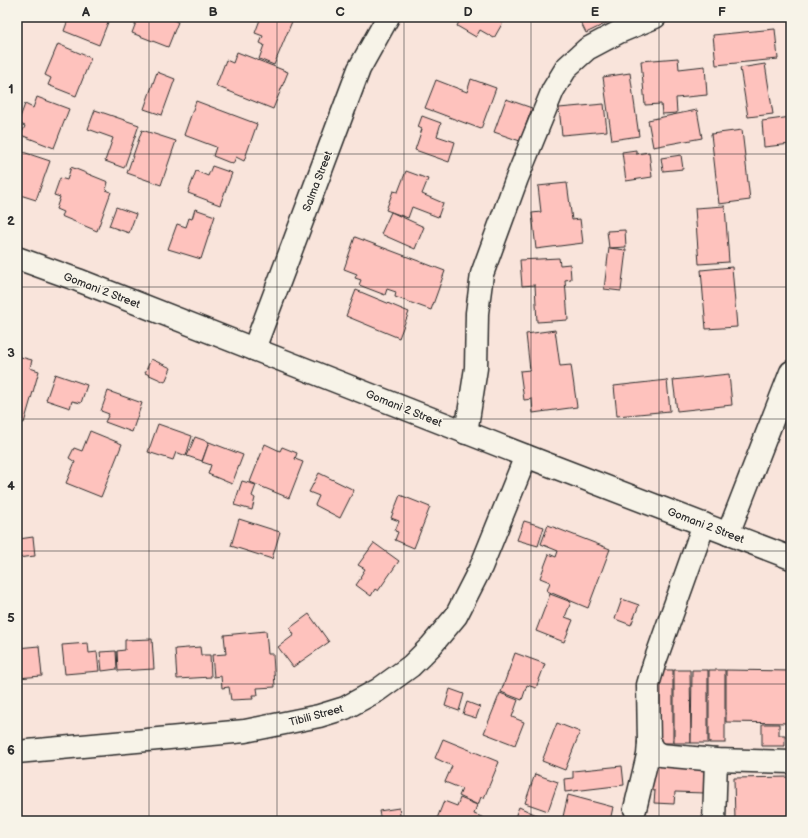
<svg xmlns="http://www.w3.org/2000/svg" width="808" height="838" viewBox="0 0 808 838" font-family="'Balsamiq Sans',sans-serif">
<rect width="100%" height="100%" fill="#f9e4db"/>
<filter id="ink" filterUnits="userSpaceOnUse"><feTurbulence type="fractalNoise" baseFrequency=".025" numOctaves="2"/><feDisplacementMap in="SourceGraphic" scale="8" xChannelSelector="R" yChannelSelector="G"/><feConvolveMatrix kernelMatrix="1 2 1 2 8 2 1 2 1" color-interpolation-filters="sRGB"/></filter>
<g filter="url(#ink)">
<!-- building -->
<g fill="#fec2bd" stroke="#2b2b2b">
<path d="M 69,17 L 110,17 L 99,45 L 64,31 Z"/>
<path d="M 138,17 L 166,17 L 178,22 L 168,47 L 132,33 Z"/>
<path d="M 261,17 L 289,17 L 293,19 L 274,65 L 259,59 L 264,45 L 260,43 L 263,36 L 255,33 Z"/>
<path d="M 468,17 L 506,17 L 494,38 L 480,30 L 476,37 L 457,26 L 461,18 L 466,21 Z"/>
<path d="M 578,17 L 616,17 L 617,18 L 586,33 Z"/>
<path d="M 775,29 L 778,59 L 716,65 L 713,35 Z"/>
<path d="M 58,44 L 91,58 L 76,96 L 48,85 L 51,78 L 45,75 Z"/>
<path d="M 237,52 L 288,72 L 273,109 L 216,86 L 226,60 L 233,63 Z"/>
<path d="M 678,58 L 679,69 L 705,66 L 707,95 L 676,98 L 677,113 L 662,114 L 661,104 L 645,105 L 641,61 Z"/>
<path d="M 765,64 L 773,114 L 748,117 L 740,68 Z"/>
<path d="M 157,72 L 175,79 L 162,115 L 144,109 Z"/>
<path d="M 630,73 L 639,136 L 612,140 L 603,77 Z"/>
<path d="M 471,79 L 496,88 L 481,129 L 425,108 L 436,80 L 467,92 Z"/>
<path d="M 37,97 L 69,109 L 54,148 L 21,135 L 25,126 L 18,123 L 25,104 L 33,108 Z"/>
<path d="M 506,99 L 532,108 L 520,141 L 494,132 Z"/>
<path d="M 196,101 L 257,124 L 244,161 L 236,157 L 233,164 L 213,156 L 216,147 L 184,135 Z"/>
<path d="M 604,104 L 607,131 L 562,135 L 559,108 Z"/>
<path d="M 95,110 L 139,125 L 124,168 L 105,161 L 113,138 L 88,129 Z"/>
<path d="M 697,110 L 702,138 L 653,147 L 648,120 Z"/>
<path d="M 422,116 L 441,123 L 437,136 L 455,142 L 449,162 L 415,150 L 422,129 L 418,127 Z"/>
<path d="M 791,117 L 791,144 L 764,147 L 762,121 Z"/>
<path d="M 142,130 L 176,141 L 161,185 L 127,173 Z"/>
<path d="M 742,130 L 750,200 L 719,204 L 711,134 Z"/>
<path d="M 17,150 L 50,161 L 36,200 L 17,194 Z"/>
<path d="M 636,150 L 636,154 L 649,152 L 652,177 L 626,181 L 622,152 Z"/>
<path d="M 681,155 L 683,169 L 663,171 L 661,158 Z"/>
<path d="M 212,166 L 232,173 L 220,205 L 188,193 L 196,171 L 208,176 Z"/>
<path d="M 71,167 L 108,182 L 106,190 L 111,192 L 97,231 L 61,216 L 63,212 L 56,209 L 60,197 L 54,195 L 60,178 L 67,180 Z"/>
<path d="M 406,171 L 428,179 L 422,194 L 443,203 L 438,217 L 412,207 L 408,218 L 386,210 L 393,191 L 398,192 Z"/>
<path d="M 567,183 L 572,220 L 580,219 L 583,243 L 536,249 L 532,213 L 541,212 L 538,186 Z"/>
<path d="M 725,206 L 729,262 L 699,264 L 695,208 Z"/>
<path d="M 116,207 L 136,214 L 129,233 L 109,226 Z"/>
<path d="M 195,209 L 215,216 L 201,259 L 168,249 L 177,224 L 186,227 L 189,218 L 192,219 Z"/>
<path d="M 391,212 L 424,227 L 415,249 L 381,234 Z"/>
<path d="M 625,230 L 626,247 L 609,248 L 607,231 Z"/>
<path d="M 355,237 L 445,271 L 431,310 L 395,297 L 396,292 L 387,289 L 385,295 L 359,285 L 361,280 L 355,278 L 357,274 L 344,269 Z"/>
<path d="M 609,248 L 626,250 L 621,291 L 604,289 Z"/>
<path d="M 559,258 L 560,265 L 570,264 L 571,279 L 565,280 L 568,320 L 537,322 L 535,285 L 522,286 L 520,260 Z"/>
<path d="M 732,267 L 737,327 L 706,329 L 701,270 Z"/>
<path d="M 356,290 L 409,312 L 399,338 L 346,316 Z"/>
<path d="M 555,330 L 560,366 L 571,365 L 577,407 L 533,413 L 532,399 L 524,400 L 520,371 L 530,370 L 526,334 Z"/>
<path d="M 17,356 L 32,360 L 30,368 L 39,371 L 24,423 L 17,421 Z"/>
<path d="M 151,359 L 171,368 L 165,382 L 145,373 Z"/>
<path d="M 55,374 L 87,385 L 81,403 L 72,401 L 70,408 L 46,400 Z"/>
<path d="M 729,374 L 732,405 L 677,411 L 673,380 Z"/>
<path d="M 667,380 L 670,411 L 617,416 L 614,386 Z"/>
<path d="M 108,391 L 142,403 L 132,432 L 105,422 L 109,414 L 101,411 Z"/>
<path d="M 158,424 L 192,436 L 186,456 L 176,452 L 173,460 L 148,452 Z"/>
<path d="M 90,431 L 122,444 L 101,497 L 66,483 L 75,462 L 69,458 L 74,448 L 82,451 Z"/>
<path d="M 195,437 L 209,442 L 202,461 L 187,456 Z"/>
<path d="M 209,442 L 243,455 L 232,484 L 208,474 L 211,465 L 202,462 Z"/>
<path d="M 265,444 L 280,451 L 282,447 L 297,453 L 295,459 L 303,462 L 289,498 L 250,482 Z"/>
<path d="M 319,473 L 354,490 L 340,518 L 315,505 L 319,496 L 309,492 Z"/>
<path d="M 242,481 L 256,485 L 252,496 L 255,498 L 252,510 L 234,505 Z"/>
<path d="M 400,495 L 430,507 L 414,548 L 395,540 L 398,532 L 395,531 L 399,521 L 391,518 Z"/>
<path d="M 239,519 L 280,532 L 272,559 L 231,546 Z"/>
<path d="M 524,521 L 544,527 L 538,546 L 517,540 Z"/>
<path d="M 17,524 L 19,539 L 33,537 L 35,556 L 17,558 Z"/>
<path d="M 548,525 L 610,549 L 588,608 L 547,591 L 550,582 L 540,578 L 549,554 L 556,557 L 558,551 L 541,544 Z"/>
<path d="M 374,543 L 399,561 L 378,591 L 375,589 L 371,596 L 356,585 L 361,578 L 360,577 L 365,569 L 358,565 Z"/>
<path d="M 550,594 L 571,602 L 565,617 L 573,620 L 564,642 L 536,631 Z"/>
<path d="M 622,599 L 639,605 L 631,625 L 615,619 Z"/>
<path d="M 309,614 L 329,642 L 293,667 L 278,647 L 294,635 L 290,628 Z"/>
<path d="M 266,631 L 268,654 L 273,654 L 275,687 L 257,688 L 258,695 L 252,695 L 253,699 L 231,700 L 229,687 L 222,688 L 221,676 L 214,677 L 212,655 L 226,654 L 224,635 Z"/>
<path d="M 152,639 L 154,669 L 118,671 L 117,651 L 125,650 L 125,640 Z"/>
<path d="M 88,643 L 89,653 L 97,652 L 99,671 L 65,674 L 62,645 Z"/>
<path d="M 39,646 L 42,676 L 17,678 L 17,648 Z"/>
<path d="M 200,647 L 201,655 L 210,655 L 211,677 L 177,679 L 175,649 Z"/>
<path d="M 116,651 L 117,669 L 102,671 L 100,652 Z"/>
<path d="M 515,653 L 545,664 L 536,688 L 527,685 L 522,700 L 501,692 Z"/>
<rect x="657" y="670" width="16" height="73"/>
<path d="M 674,670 L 690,670 L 691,743 L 674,743 Z"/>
<path d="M 692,670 L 708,670 L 708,743 L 691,743 Z"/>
<rect x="709" y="670" width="16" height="73"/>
<path d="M 726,670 L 791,671 L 791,723 L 726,722 Z"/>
<path d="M 450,689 L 464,694 L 459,711 L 445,706 Z"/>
<path d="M 500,693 L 518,700 L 512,717 L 524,722 L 515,745 L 484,733 Z"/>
<path d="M 467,702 L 480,707 L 476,718 L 463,714 Z"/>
<path d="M 557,723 L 580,732 L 565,770 L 542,761 Z"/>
<path d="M 762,724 L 779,724 L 779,735 L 785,735 L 785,746 L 762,746 Z"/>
<path d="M 443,739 L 499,762 L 484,798 L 481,797 L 478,805 L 459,796 L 462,789 L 445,782 L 452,766 L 435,758 Z"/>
<path d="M 650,765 L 706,767 L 705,793 L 675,792 L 674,804 L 654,803 L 655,791 L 649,790 Z"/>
<path d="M 622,766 L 624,785 L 565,792 L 564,779 L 573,778 L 573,771 Z"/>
<path d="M 535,774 L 558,782 L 548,811 L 525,803 Z"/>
<path d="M 791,777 L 791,821 L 735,821 L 734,778 Z"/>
<path d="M 568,795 L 613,807 L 610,821 L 562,821 Z"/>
<path d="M 460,798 L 477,805 L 474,814 L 484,818 L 483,821 L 436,821 L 444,801 L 457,806 Z"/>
<path d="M 519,807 L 543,818 L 542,821 L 523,821 L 515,817 Z"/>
<path d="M 399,808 L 401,821 L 381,821 L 379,811 Z"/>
</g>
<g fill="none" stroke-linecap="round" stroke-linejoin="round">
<!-- minor casing -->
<g stroke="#2b2b2b" stroke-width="25">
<g id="minor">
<path d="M 17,258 L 78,280 L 526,456 L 791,558"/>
<path d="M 254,349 L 359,69 L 388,17"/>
<path d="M 466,433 L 476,368 L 477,313 L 482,274 L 517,178 L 553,90 L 567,67 L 587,49 L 619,32 L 655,17"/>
<path d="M 728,534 L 791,372"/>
<path d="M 649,743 L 654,751 L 661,755 L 716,760 L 791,762"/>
<path d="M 17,752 L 245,731 L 319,716 L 345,708 L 378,690 L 411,666 L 431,646 L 456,616 L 481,567 L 526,456"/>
<path d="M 635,809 L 648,755 L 649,743 L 648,685 L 654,664 L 704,524"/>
<path d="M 714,821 L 716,760"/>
</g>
</g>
<!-- minor -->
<use href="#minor" stroke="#f7f3e8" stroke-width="22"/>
</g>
</g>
<!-- grid -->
<path fill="none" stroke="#2b2b2b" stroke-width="1" stroke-opacity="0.55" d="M 149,17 L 149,821M 277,17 L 277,821M 404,17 L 404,821M 531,17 L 531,821M 659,17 L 659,821M 17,154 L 791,154M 17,287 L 791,287M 17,419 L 791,419M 17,551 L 791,551M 17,684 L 791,684"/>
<g text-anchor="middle" stroke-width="3" stroke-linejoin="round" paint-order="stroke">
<!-- street labels -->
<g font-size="11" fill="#2b2b2b" stroke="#f7f3e8">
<text transform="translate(317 181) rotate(-69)" y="4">Salma Street</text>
<text transform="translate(102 290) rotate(21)" y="4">Gomani 2 Street</text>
<text transform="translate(404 408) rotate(22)" y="4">Gomani 2 Street</text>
<text transform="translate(706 525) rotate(21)" y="4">Gomani 2 Street</text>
<text transform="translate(316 715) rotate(-15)" y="4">Tibili Street</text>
</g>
</g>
<!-- margin -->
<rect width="808" height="838" fill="none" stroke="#f7f3e8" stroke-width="44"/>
<rect x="22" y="22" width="764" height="794" fill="none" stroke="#2b2b2b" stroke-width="1.5"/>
<g font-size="13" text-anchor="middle" font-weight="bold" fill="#2b2b2b">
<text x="86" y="16">A</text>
<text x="213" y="16">B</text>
<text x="340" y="16">C</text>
<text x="468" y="16">D</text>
<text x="595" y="16">E</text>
<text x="722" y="16">F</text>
<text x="11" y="93">1</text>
<text x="11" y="225">2</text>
<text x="11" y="357">3</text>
<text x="11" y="490">4</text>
<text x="11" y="622">5</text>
<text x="11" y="754">6</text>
</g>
</svg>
